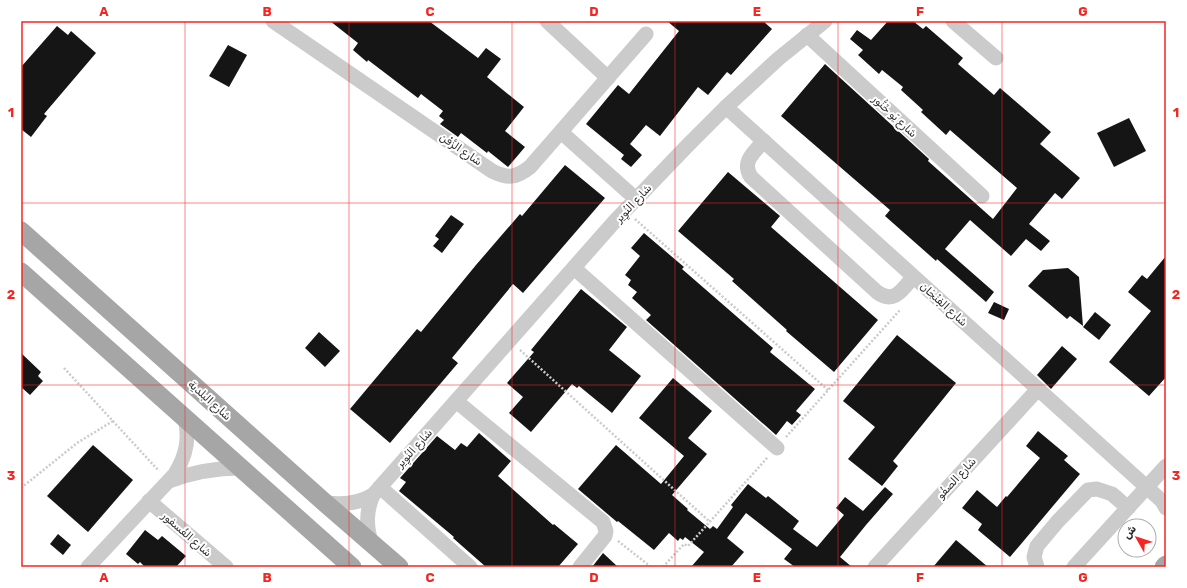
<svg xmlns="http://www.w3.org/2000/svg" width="1187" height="588" viewBox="0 0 1187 588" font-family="Rubik,Vazirmatn,sans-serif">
<rect width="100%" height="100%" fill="#fff"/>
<!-- building -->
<g fill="#151515">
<path d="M 330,21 L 429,21 L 478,58 L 486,48 L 501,59 L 487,77 L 524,107 L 505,131 L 525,147 L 508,167 L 488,151 L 487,153 L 461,133 L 458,137 L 440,124 L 444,120 L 439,116 L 443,111 L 421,94 L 418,98 L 368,60 L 367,62 L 353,50 L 358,43 Z"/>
<path d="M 667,21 L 763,21 L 772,29 L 731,75 L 727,72 L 708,95 L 698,87 L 660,136 L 646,125 L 630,144 L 642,155 L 631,167 L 621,159 L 624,155 L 586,124 L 618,85 L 629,94 L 679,31 Z"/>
<path d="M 888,21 L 913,21 L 923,29 L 926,26 L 963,58 L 958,64 L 994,95 L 1000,88 L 1051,132 L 1040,144 L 1080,178 L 1062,199 L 1055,193 L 1029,224 L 1050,241 L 1041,251 L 1026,239 L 1011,256 L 970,220 L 945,249 L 994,292 L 986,302 L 937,259 L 936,261 L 885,216 L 890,210 L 781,116 L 825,64 L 929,159 L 928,161 L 993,219 L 1017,188 L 950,130 L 946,135 L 921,112 L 923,110 L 901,90 L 903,87 L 882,70 L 879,74 L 858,55 L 863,50 L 850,39 L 857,30 L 871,40 Z"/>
<path d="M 57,26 L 68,35 L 71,31 L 96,53 L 44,114 L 47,116 L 31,137 L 21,129 L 21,67 Z"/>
<path d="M 228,45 L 247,55 L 229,87 L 209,76 Z"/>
<path d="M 1129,118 L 1146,151 L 1114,167 L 1097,133 Z"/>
<path d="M 565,165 L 605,198 L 523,293 L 513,284 L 452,358 L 458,363 L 390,443 L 350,409 L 417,329 L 421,332 L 476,265 L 520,214 L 522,216 Z"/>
<path d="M 728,172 L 780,216 L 771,227 L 878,320 L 834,372 L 786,331 L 787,330 L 732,281 L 734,279 L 678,231 Z"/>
<path d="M 451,215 L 464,224 L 442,253 L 433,246 L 439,239 L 435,236 Z"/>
<path d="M 644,233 L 684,267 L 682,269 L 773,348 L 770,352 L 815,389 L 796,411 L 801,415 L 792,425 L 787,421 L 776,435 L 646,320 L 651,315 L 632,298 L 637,292 L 628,285 L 631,280 L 625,275 L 640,256 L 631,248 Z"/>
<path d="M 1166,256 L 1166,377 L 1149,396 L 1109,362 L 1151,311 L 1128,292 L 1142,275 L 1147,279 Z"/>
<path d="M 1068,268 L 1079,277 L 1083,326 L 1070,316 L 1067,319 L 1028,286 L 1043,270 Z"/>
<path d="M 581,289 L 627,327 L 609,350 L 641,376 L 612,413 L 579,386 L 577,388 L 572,384 L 531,432 L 509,413 L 523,397 L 507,383 L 534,352 L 531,350 Z"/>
<path d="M 994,302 L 1009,309 L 1004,320 L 988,313 Z"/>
<path d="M 1095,312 L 1111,325 L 1099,340 L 1083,327 Z"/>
<path d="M 319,332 L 340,351 L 325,367 L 305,348 Z"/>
<path d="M 897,335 L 956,383 L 893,461 L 898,466 L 882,486 L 848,459 L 875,427 L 843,401 Z"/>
<path d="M 1062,346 L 1077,359 L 1051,389 L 1037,375 Z"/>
<path d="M 21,353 L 41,372 L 38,376 L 43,381 L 30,395 L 21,387 Z"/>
<path d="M 673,378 L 712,411 L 688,438 L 707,454 L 672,495 L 688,509 L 687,510 L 710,529 L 713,526 L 717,529 L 733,507 L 731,505 L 748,484 L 766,498 L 768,496 L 799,521 L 793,529 L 817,547 L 844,515 L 836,508 L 845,497 L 863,511 L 885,487 L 893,494 L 866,525 L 840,557 L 852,567 L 795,567 L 784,559 L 792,549 L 746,513 L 727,538 L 744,552 L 731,567 L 691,567 L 704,552 L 685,537 L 683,540 L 680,538 L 678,541 L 669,533 L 654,550 L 618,521 L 617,522 L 578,489 L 616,445 L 661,484 L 684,456 L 639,418 Z"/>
<path d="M 1038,431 L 1068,456 L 1064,460 L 1080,474 L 1010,557 L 978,530 L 982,524 L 962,508 L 977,490 L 997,507 L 1006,496 L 1007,497 L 1040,458 L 1026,446 Z"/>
<path d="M 479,433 L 511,461 L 498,476 L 553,525 L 554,524 L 578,544 L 558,567 L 486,567 L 453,538 L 454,537 L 399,491 L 406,482 L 400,478 L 437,436 L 455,450 L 461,443 L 467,447 Z"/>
<path d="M 93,445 L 133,480 L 88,532 L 47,496 Z"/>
<path d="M 145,530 L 158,540 L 162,536 L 186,556 L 176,567 L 145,567 L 140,562 L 138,564 L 126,554 Z"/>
<path d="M 58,534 L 71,545 L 63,555 L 50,544 Z"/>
<path d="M 956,540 L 988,567 L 933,567 Z"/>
<path d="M 603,553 L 618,567 L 592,567 Z"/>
</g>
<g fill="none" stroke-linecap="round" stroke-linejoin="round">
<!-- path -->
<g stroke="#cbcbcb" stroke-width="2.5" stroke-dasharray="2 2" stroke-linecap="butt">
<path d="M 635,219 L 828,390"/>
<path d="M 520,350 L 710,522"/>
<path d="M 64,368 L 159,471"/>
<path d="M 786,437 L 900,310"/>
<path d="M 21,488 L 77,443 L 113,421"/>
<path d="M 618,541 L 651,567"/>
<path d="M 663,567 L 684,544 L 688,546 L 768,457"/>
</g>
<!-- minor -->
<g stroke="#cbcbcb" stroke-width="15">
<path d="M 273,21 L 492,171 C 508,179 516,178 530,167 L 646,34"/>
<path d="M 547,21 L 608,78"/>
<path d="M 953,21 L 996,58"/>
<path d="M 807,35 L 982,196"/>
<path d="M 726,107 L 1162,501 L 1166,508"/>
<path d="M 561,132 L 636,199"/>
<path d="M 764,141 C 754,152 741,162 751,177 L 877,292 C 894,305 903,289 913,277"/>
<path d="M 574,268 L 777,448"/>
<path d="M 456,401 L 603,522 L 606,531 L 605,536 L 580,567"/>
<path d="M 169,481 C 193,472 215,468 241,468"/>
<path d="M 380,487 L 470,567"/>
<path d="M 149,501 L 226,567"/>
<path d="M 324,502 C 342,506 357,504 373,495 L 615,221 L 688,145 L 726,107 L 778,59 L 825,21"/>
<path d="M 371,542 C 366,525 366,511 373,495"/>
<path d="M 88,567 L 175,474 C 186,456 190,439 185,418"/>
<path d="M 875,567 L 1038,389"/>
<path d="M 1037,567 L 1034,557 L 1037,546 L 1058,521 L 1088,490 L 1097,489 L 1112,494 L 1128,508"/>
<path d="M 1074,567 L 1166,466"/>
</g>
<!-- major -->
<g stroke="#a6a6a6" stroke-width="19">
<path d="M 21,231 L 324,502 L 399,567"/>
<path d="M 21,272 L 352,567"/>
<path d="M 1164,567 L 1166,565"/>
</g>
</g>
<!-- grid -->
<path fill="none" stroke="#f32622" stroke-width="1" stroke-opacity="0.55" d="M 185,21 L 185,567M 349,21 L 349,567M 512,21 L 512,567M 675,21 L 675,567M 838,21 L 838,567M 1002,21 L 1002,567M 21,203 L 1166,203M 21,385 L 1166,385"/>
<g text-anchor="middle" stroke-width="4" stroke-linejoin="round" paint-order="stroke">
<!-- street labels -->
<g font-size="11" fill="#2e2e2e" stroke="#fff">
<text transform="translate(895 116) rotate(43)" y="4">شارع يَو خَنُّور</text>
<text transform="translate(461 149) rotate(34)" y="4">شارع الزَّفْن</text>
<text transform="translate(633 203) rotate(-47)" y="4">شارع النُوِير</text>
<text transform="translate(944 304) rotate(42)" y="4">شارع الفِنْجَان</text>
<text transform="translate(210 400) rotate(42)" y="4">شارع البلدية</text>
<text transform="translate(414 448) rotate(-48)" y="4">شارع النُوِير</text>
<text transform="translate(956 478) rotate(-47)" y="4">شارع الصفُو</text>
<text transform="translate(187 534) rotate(41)" y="4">شارع الفُسفور</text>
</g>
</g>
<!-- border -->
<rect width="1187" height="588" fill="none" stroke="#ffffff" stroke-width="44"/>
<!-- north arrow -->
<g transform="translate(1137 538) rotate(309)"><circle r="19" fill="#ffffff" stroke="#ababab"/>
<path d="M0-3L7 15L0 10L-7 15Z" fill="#f32622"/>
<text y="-6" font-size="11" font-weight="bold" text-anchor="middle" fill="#2e2e2e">ش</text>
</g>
<rect x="22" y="22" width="1143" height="544" fill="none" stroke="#f32622" stroke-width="1.5"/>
<g font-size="13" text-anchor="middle" font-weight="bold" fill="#f32622">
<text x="104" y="16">A</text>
<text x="267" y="16">B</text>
<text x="430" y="16">C</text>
<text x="594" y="16">D</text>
<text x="757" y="16">E</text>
<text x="920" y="16">F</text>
<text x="1083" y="16">G</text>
<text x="11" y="117">1</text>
<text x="1176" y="117">1</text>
<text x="11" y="299">2</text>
<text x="1176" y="299">2</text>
<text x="11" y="480">3</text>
<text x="1176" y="480">3</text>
<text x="104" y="582">A</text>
<text x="267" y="582">B</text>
<text x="430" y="582">C</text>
<text x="594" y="582">D</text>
<text x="757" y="582">E</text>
<text x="920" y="582">F</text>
<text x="1083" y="582">G</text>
</g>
</svg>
